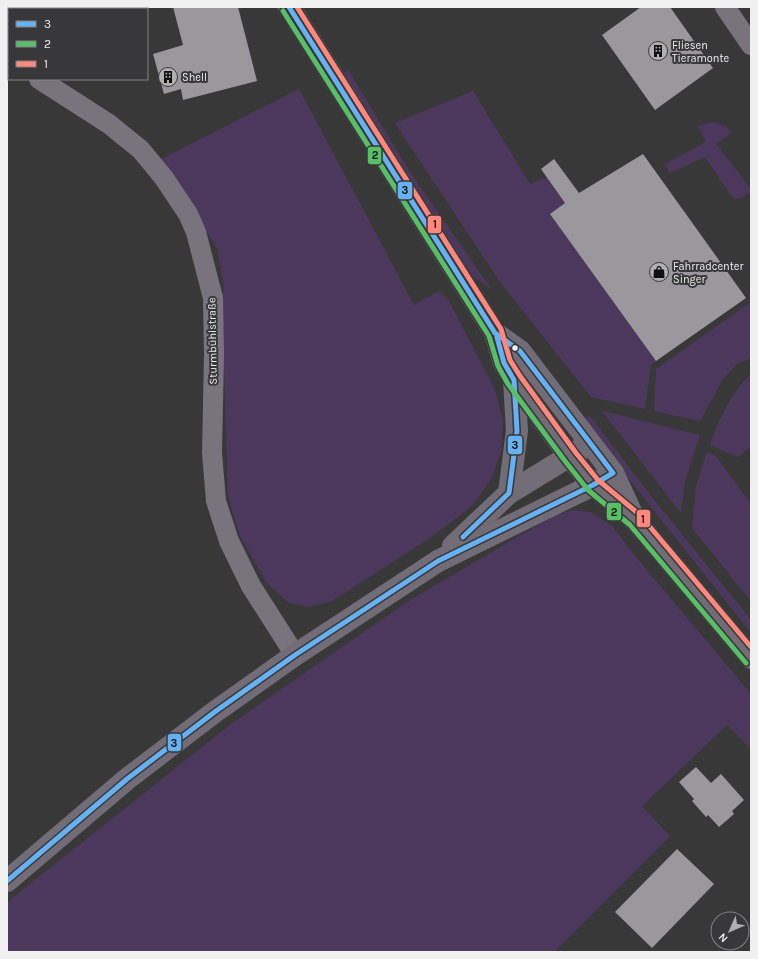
<svg xmlns="http://www.w3.org/2000/svg" width="758" height="959" viewBox="0 0 758 959" font-family="Karla,sans-serif">
<rect width="100%" height="100%" fill="#383839"/>
<!-- green -->
<g fill="#4c385d">
<path d="M 348,70 L 410,172 L 492,290 L 474,277 L 427,211 L 342,75 Z"/>
<path d="M 299,89 L 414,305 L 439,291 L 449,301 L 495,390 L 503,420 L 501,452 L 491,479 L 473,505 L 433,536 L 332,601 L 309,607 L 289,603 L 266,582 L 239,534 L 228,495 L 222,302 L 224,286 L 217,248 L 161,159 Z"/>
<path d="M 473,91 L 530,184 L 560,172 L 564,182 L 554,188 L 565,203 L 550,214 L 656,361 L 651,365 L 645,409 L 591,397 L 500,282 L 395,123 Z"/>
<path d="M 713,122 L 726,126 L 731,133 L 716,144 L 751,189 L 751,191 L 740,199 L 733,198 L 705,157 L 670,173 L 665,164 L 706,142 L 698,126 Z"/>
<path d="M 751,302 L 751,358 L 737,364 L 723,379 L 700,421 L 654,411 L 656,369 Z"/>
<path d="M 751,374 L 751,447 L 738,457 L 710,445 C 717,422 733,390 751,374 Z"/>
<path d="M 602,411 L 700,435 L 685,481 L 681,513 Z"/>
<path d="M 590,416 L 651,496 L 751,620 L 751,633 L 582,420 Z"/>
<path d="M 707,452 L 715,455 L 751,504 L 751,601 L 692,528 L 696,486 Z"/>
<path d="M 573,510 L 591,512 L 612,526 L 636,557 L 751,694 L 751,749 L 727,725 L 642,806 L 670,836 L 554,952 L 7,952 L 7,902 L 231,724 L 410,600 L 555,515 Z"/>
</g>
<!-- building -->
<g fill="#9a989d">
<path d="M 173,7 L 238,7 L 257,81 L 183,100 L 181,89 L 164,94 L 153,54 L 183,45 Z"/>
<path d="M 641,7 L 670,7 L 713,68 L 655,110 L 602,35 Z"/>
<path d="M 643,154 L 746,298 L 656,361 L 550,214 L 565,203 L 541,169 L 554,159 L 579,193 Z"/>
<path d="M 696,767 L 711,783 L 721,774 L 744,800 L 732,811 L 734,814 L 719,827 L 708,815 L 706,817 L 692,801 L 694,799 L 679,782 Z"/>
<path d="M 677,849 L 714,884 L 652,948 L 615,912 Z"/>
</g>
<g fill="none" stroke-linecap="round" stroke-linejoin="round">
<!-- street -->
<g stroke="#79737e" stroke-width="20">
<path d="M 725,7 L 751,45"/>
<path d="M 7,60 L 9,61"/>
<path d="M 39,79 L 109,124 L 141,150 L 164,178 L 188,214 L 196,232 L 213,298 L 214,355 L 212,453 L 216,501 L 229,541 L 251,586 L 295,655"/>
</g>
<!-- secondary -->
<g stroke="#716c75" stroke-width="22">
<path d="M 289,7 L 495,333 L 504,363 L 514,380 L 570,457 L 593,485 L 635,520 L 751,658"/>
<path d="M 495,333 L 520,351 L 613,473 L 633,516"/>
<path d="M 509,493 L 517,431 L 514,380"/>
<path d="M 453,546 L 509,493 L 581,449"/>
<path d="M 7,881 L 127,779 L 216,711 L 295,655 L 438,561 L 593,485 L 613,473"/>
</g>
<!-- bus-1 casing -->
<g stroke="#38373a" stroke-width="8">
<g id="bus-1">
<path d="M 463,537 L 509,493 L 517,431 L 514,380 L 504,363 L 497,337"/>
<path d="M 7,881 L 127,779 L 216,711 L 295,655 L 438,561 L 593,485 L 613,473 L 520,351 L 495,333 L 289,7"/>
</g>
</g>
<!-- bus-2 casing -->
<g stroke="#38373a" stroke-width="8">
<path id="bus-2" d="M 283,11 L 489,336 L 498,366 L 508,384 L 565,461 L 588,490 L 630,525 L 746,663"/>
</g>
<!-- bus-3 casing -->
<g stroke="#38373a" stroke-width="8">
<path id="bus-3" d="M 297,7 L 501,329 L 510,360 L 520,376 L 576,453 L 598,480 L 640,515 L 751,647"/>
</g>
<!-- bus-1 -->
<use href="#bus-1" stroke="#66b1f2" stroke-width="5"/>
<!-- bus-2 -->
<use href="#bus-2" stroke="#58bf67" stroke-width="5"/>
<!-- bus-3 -->
<use href="#bus-3" stroke="#ff877b" stroke-width="5"/>
</g>
<!-- icons -->
<defs>
<g id="building-disc" transform="scale(1)"><circle r="9.5" fill="#b0b0b1" stroke="#38373a"/><path d="M-4-6H4V6H1V3H-1V6H-4ZM-2.5-4.3h1.7v1.8h-1.7ZM.8-4.3h1.7v1.8H.8ZM-2.5-1h1.7V.8h-1.7ZM.8-1h1.7V.8H.8Z" fill="#111"/></g>
<g id="shop-disc" transform="scale(1)"><circle r="9.5" fill="#b0b0b1" stroke="#38373a"/><path d="M-5-2.5h2.3a2.7 3.5 0 0 1 5.4 0H5L5.5 6h-11ZM-1.5-2.5h3a1.5 2.3 0 0 0-3 0Z" fill="#111"/></g>
</defs>
<g fill-rule="evenodd">
<use href="#building-disc" x="658" y="51"/>
<use href="#building-disc" x="168" y="77"/>
<use href="#shop-disc" x="659" y="272"/>
</g>
<!-- markers -->
<circle fill="#f1f0f1" stroke="#38373a" stroke-width="1.5" cx="515" cy="348" r="3.5"/>
<g text-anchor="middle" stroke-width="4" stroke-linejoin="round" paint-order="stroke">
<!-- poi labels -->
<g font-size="11" fill="#f1f0f1" stroke="#38373a" text-anchor="start">
<text x="672" y="49">Fliesen<tspan x="672" dy="13">Tieramonte</tspan></text>
<text x="182" y="81">Shell</text>
<text x="673" y="270">Fahrradcenter<tspan x="673" dy="13">Singer</tspan></text>
</g>
<!-- street labels -->
<g font-size="11" fill="#f1f0f1" stroke="#38373a">
<text transform="translate(212 341) rotate(-91)" y="4">Sturmbühlstraße</text>
</g>
</g>
<g stroke="#38373a" stroke-width="1.5">
<rect x="367" y="146" width="15" height="19" rx="4" fill="#58bf67"/>
<rect x="397" y="181" width="16" height="19" rx="4" fill="#66b1f2"/>
<rect x="427" y="215" width="15" height="19" rx="4" fill="#ff877b"/>
<rect x="507" y="435" width="16" height="20" rx="4" fill="#66b1f2"/>
<rect x="606" y="502" width="16" height="19" rx="4" fill="#58bf67"/>
<rect x="636" y="509" width="15" height="19" rx="4" fill="#ff877b"/>
<rect x="167" y="733" width="15" height="19" rx="4" fill="#66b1f2"/>
</g>
<g font-size="11" text-anchor="middle" font-weight="bold" fill="#111">
<text x="375" y="159">2</text>
<text x="405" y="194">3</text>
<text x="435" y="228">1</text>
<text x="515" y="449">3</text>
<text x="614" y="516">2</text>
<text x="643" y="523">1</text>
<text x="174" y="747">3</text>
</g>
<!-- border -->
<rect width="758" height="959" fill="none" stroke="#f1f0f1" stroke-width="16"/>
<!-- legend -->
<rect x="8" y="8" width="140" height="72" fill="#38373a" stroke="#828183"/>
<rect x="16" y="21" width="20" height="6" fill="#66b1f2" stroke="#828183"/>
<text x="44" y="28" font-size="12" fill="#f1f0f1">3</text>
<rect x="16" y="41" width="20" height="6" fill="#58bf67" stroke="#828183"/>
<text x="44" y="48" font-size="12" fill="#f1f0f1">2</text>
<rect x="16" y="61" width="20" height="6" fill="#ff877b" stroke="#828183"/>
<text x="44" y="68" font-size="12" fill="#f1f0f1">1</text>
<!-- north arrow -->
<g transform="translate(730 931) rotate(225)"><circle r="19" fill="#38373a" stroke="#828183"/>
<path d="M0-3L7 15L0 10L-7 15Z" fill="#b0b0b1"/>
<text y="-6" font-size="11" font-weight="bold" text-anchor="middle" fill="#f1f0f1">N</text>
</g>
</svg>
